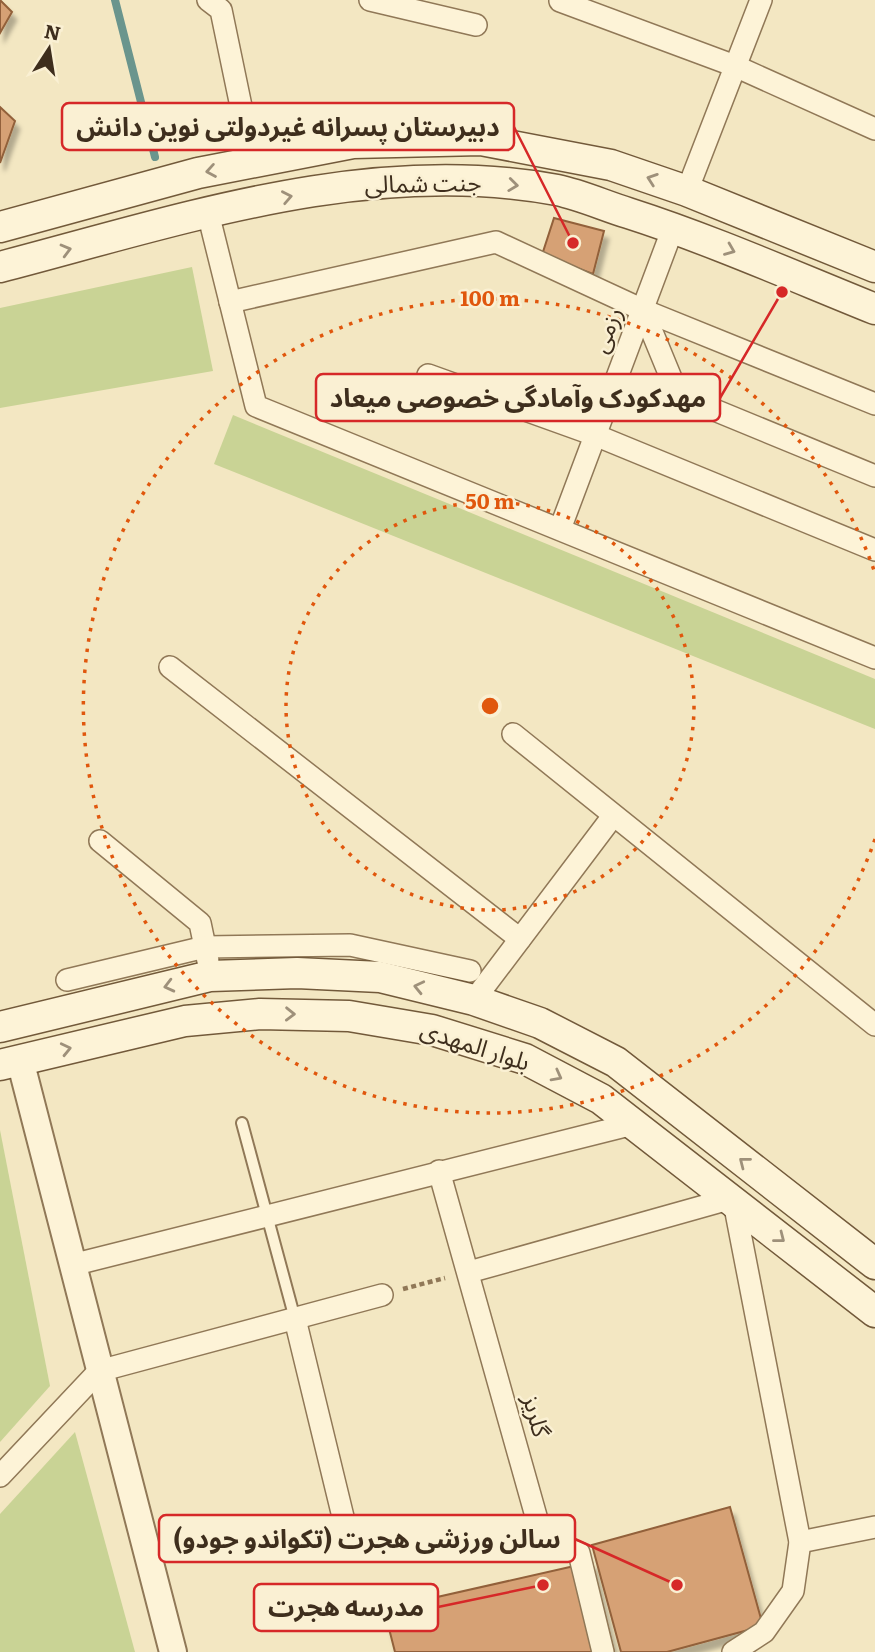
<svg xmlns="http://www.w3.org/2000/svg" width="875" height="1652" viewBox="0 0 875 1652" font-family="Literata,'Noto Sans Arabic',serif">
<defs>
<filter id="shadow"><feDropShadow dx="4.5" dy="8" stdDeviation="2" flood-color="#0004"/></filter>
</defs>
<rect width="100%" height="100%" fill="#f3e7c2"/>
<!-- green -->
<g fill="#c9d395">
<path d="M 192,267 L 213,371 L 0,408 L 0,308 Z"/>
<path d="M 233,415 L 875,679 L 875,729 L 214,464 Z"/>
<path d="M 0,1130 L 50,1386 L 0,1442 Z"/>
<path d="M 75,1432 L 135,1652 L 0,1652 L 0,1514 Z"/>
</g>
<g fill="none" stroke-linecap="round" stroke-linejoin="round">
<!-- stream -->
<path stroke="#6a958d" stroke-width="8" d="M 115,0 L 155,157"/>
</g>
<!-- building -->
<g fill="#d6a174" stroke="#92613a" stroke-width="2" filter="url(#shadow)">
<path d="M 0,0 L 12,12 L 0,33 Z"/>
<path d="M 0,107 L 15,121 L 0,163 Z"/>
<path d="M 554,218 L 604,231 L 593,274 L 542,255 Z"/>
<path d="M 730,1507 L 763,1626 L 667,1652 L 621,1652 L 592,1545 Z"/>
<path d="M 592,1562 L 614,1652 L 395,1652 L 384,1609 Z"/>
</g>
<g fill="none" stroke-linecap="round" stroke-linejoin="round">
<!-- service casing -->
<g stroke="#907857" stroke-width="14">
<path id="service" d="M 242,1123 L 295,1319"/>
</g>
<!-- minor casing -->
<g stroke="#907857" stroke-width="24">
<g id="minor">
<path d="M 208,0 L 221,10 L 253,164"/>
<path d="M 370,0 L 476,25"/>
<path d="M 560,1 L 735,66 L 875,129"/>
<path d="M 687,191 L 761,0"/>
<path d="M 208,213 L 256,406 L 875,658"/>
<path d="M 230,302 L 496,242 L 643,310 L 875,404"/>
<path d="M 643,310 L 678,395 L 875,476"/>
<path d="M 428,375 L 595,435 L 875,550"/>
<path d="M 560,529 L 673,228"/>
<path d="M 170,667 L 520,939"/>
<path d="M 513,734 L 875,1025"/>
<path d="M 100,841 L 200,923 L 208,961"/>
<path d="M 67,980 L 205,947 L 350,945 L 470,971"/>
<path d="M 474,1000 L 613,816"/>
<path d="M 439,1171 L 543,1541 L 579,1553 L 603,1652"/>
<path d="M 72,1265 L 633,1124"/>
<path d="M 469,1272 L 729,1199"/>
<path d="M 295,1319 L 345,1525"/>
<path d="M 0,1476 L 99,1371 L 382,1295"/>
<path d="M 800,1542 L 875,1527"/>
<path d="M 733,1652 L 764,1632 L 793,1591 L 800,1542 L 734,1202"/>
</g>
</g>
<!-- tertiary casing -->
<g stroke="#907857" stroke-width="30">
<path id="tertiary" d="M 20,1060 L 173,1652"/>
</g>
<!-- secondary casing -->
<g stroke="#72593a" stroke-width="33">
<g id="secondary">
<path d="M 0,227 L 198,173 L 353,143 L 481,140 L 611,165 L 687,191 L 875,267"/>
<path d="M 0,267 C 180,220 370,155 557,190 C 581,195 605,206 628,213 C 712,240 793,276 875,309"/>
<path d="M 0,1027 L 210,976 L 297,973 L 380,977 L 474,1000 L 540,1023 L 616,1062 L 875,1264"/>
<path d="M 0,1065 L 185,1021 L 260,1014 L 349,1016 L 432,1030 L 525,1059 L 601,1099 L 875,1312"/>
</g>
</g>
<!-- path -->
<path stroke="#907857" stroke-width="4.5" stroke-dasharray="5 3.5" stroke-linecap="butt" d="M 403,1289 L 445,1278"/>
<!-- service -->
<use href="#service" stroke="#fdf3d7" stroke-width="10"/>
<!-- minor -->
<use href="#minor" stroke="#fdf3d7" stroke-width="21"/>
<!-- tertiary -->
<use href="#tertiary" stroke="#fdf3d7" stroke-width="26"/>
<!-- secondary -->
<use href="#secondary" stroke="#fdf3d7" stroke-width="30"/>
</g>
<!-- one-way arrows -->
<defs><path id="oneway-chevron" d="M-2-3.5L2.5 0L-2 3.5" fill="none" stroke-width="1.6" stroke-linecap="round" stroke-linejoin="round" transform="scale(1.75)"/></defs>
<g stroke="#9e907a">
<use href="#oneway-chevron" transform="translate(211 171) rotate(170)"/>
<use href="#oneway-chevron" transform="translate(652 179) rotate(-161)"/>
<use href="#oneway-chevron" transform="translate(513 185) rotate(7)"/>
<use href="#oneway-chevron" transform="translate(287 197) rotate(-11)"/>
<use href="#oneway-chevron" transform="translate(66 250) rotate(-15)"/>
<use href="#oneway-chevron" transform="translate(730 250) rotate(22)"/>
<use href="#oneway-chevron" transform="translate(169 986) rotate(166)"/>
<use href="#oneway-chevron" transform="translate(419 987) rotate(-167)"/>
<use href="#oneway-chevron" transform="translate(290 1014) rotate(1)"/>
<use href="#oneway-chevron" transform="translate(66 1049) rotate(-13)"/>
<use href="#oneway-chevron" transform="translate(557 1076) rotate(28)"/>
<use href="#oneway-chevron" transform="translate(744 1162) rotate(-142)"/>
<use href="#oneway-chevron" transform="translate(780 1238) rotate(38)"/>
</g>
<!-- distance rings -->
<g fill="none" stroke="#e0570d" stroke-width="3.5" stroke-dasharray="3.5 7">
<circle cx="490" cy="706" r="204"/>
<path d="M875 839A407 407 0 1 1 875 573"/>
</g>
<g text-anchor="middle" stroke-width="5" stroke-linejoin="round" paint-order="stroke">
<!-- street labels -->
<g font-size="24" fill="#3e2e1d" stroke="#faf0d3">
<text transform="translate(423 184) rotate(-1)" y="8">جنت شمالی</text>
<text transform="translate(607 330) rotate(-69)" y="8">رزمی</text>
<text transform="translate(475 1046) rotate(18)" y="8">بلوار المهدی</text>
<text transform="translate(536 1416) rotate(75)" y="8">گلریز</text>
</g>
</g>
<circle cx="490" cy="706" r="10" fill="#e0570d" stroke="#faf0d3" stroke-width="3.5"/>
<g font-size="21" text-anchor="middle" font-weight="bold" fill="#e0570d" stroke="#faf0d3" stroke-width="5" stroke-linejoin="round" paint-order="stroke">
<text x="490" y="306">100 m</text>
<text x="490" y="509">50 m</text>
</g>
<!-- callouts -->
<path fill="none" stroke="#d62828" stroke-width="2.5" d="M573 243L514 127M782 292L720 398M677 1585L575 1539M543 1585L438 1607"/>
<g fill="#d62828" stroke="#faf0d3" stroke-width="2.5">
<circle cx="573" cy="243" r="7"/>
<circle cx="782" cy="292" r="7"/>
<circle cx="677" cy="1585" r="7"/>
<circle cx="543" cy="1585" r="7"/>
</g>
<g fill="#faf0d3" stroke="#d62828" stroke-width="2.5">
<rect x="62" y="103" width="452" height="47" rx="7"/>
<rect x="316" y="374" width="404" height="47" rx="7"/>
<rect x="159" y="1515" width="416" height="47" rx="7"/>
<rect x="254" y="1584" width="184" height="47" rx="7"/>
</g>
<g font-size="26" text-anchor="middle" font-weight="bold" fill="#3e2e1d">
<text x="288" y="136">دبیرستان پسرانه غیردولتی نوین دانش</text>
<text x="518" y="407">مهدکودک وآمادگی خصوصی میعاد</text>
<text x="367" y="1548">سالن ورزشی هجرت (تکواندو جودو)</text>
<text x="346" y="1616">مدرسه هجرت</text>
</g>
<!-- north arrow -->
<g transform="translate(49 49) rotate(12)" stroke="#faf0d3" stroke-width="5" paint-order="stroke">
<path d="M0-5L12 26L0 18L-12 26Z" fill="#3e2e1d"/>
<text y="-10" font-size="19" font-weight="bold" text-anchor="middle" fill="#3e2e1d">N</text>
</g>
</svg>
